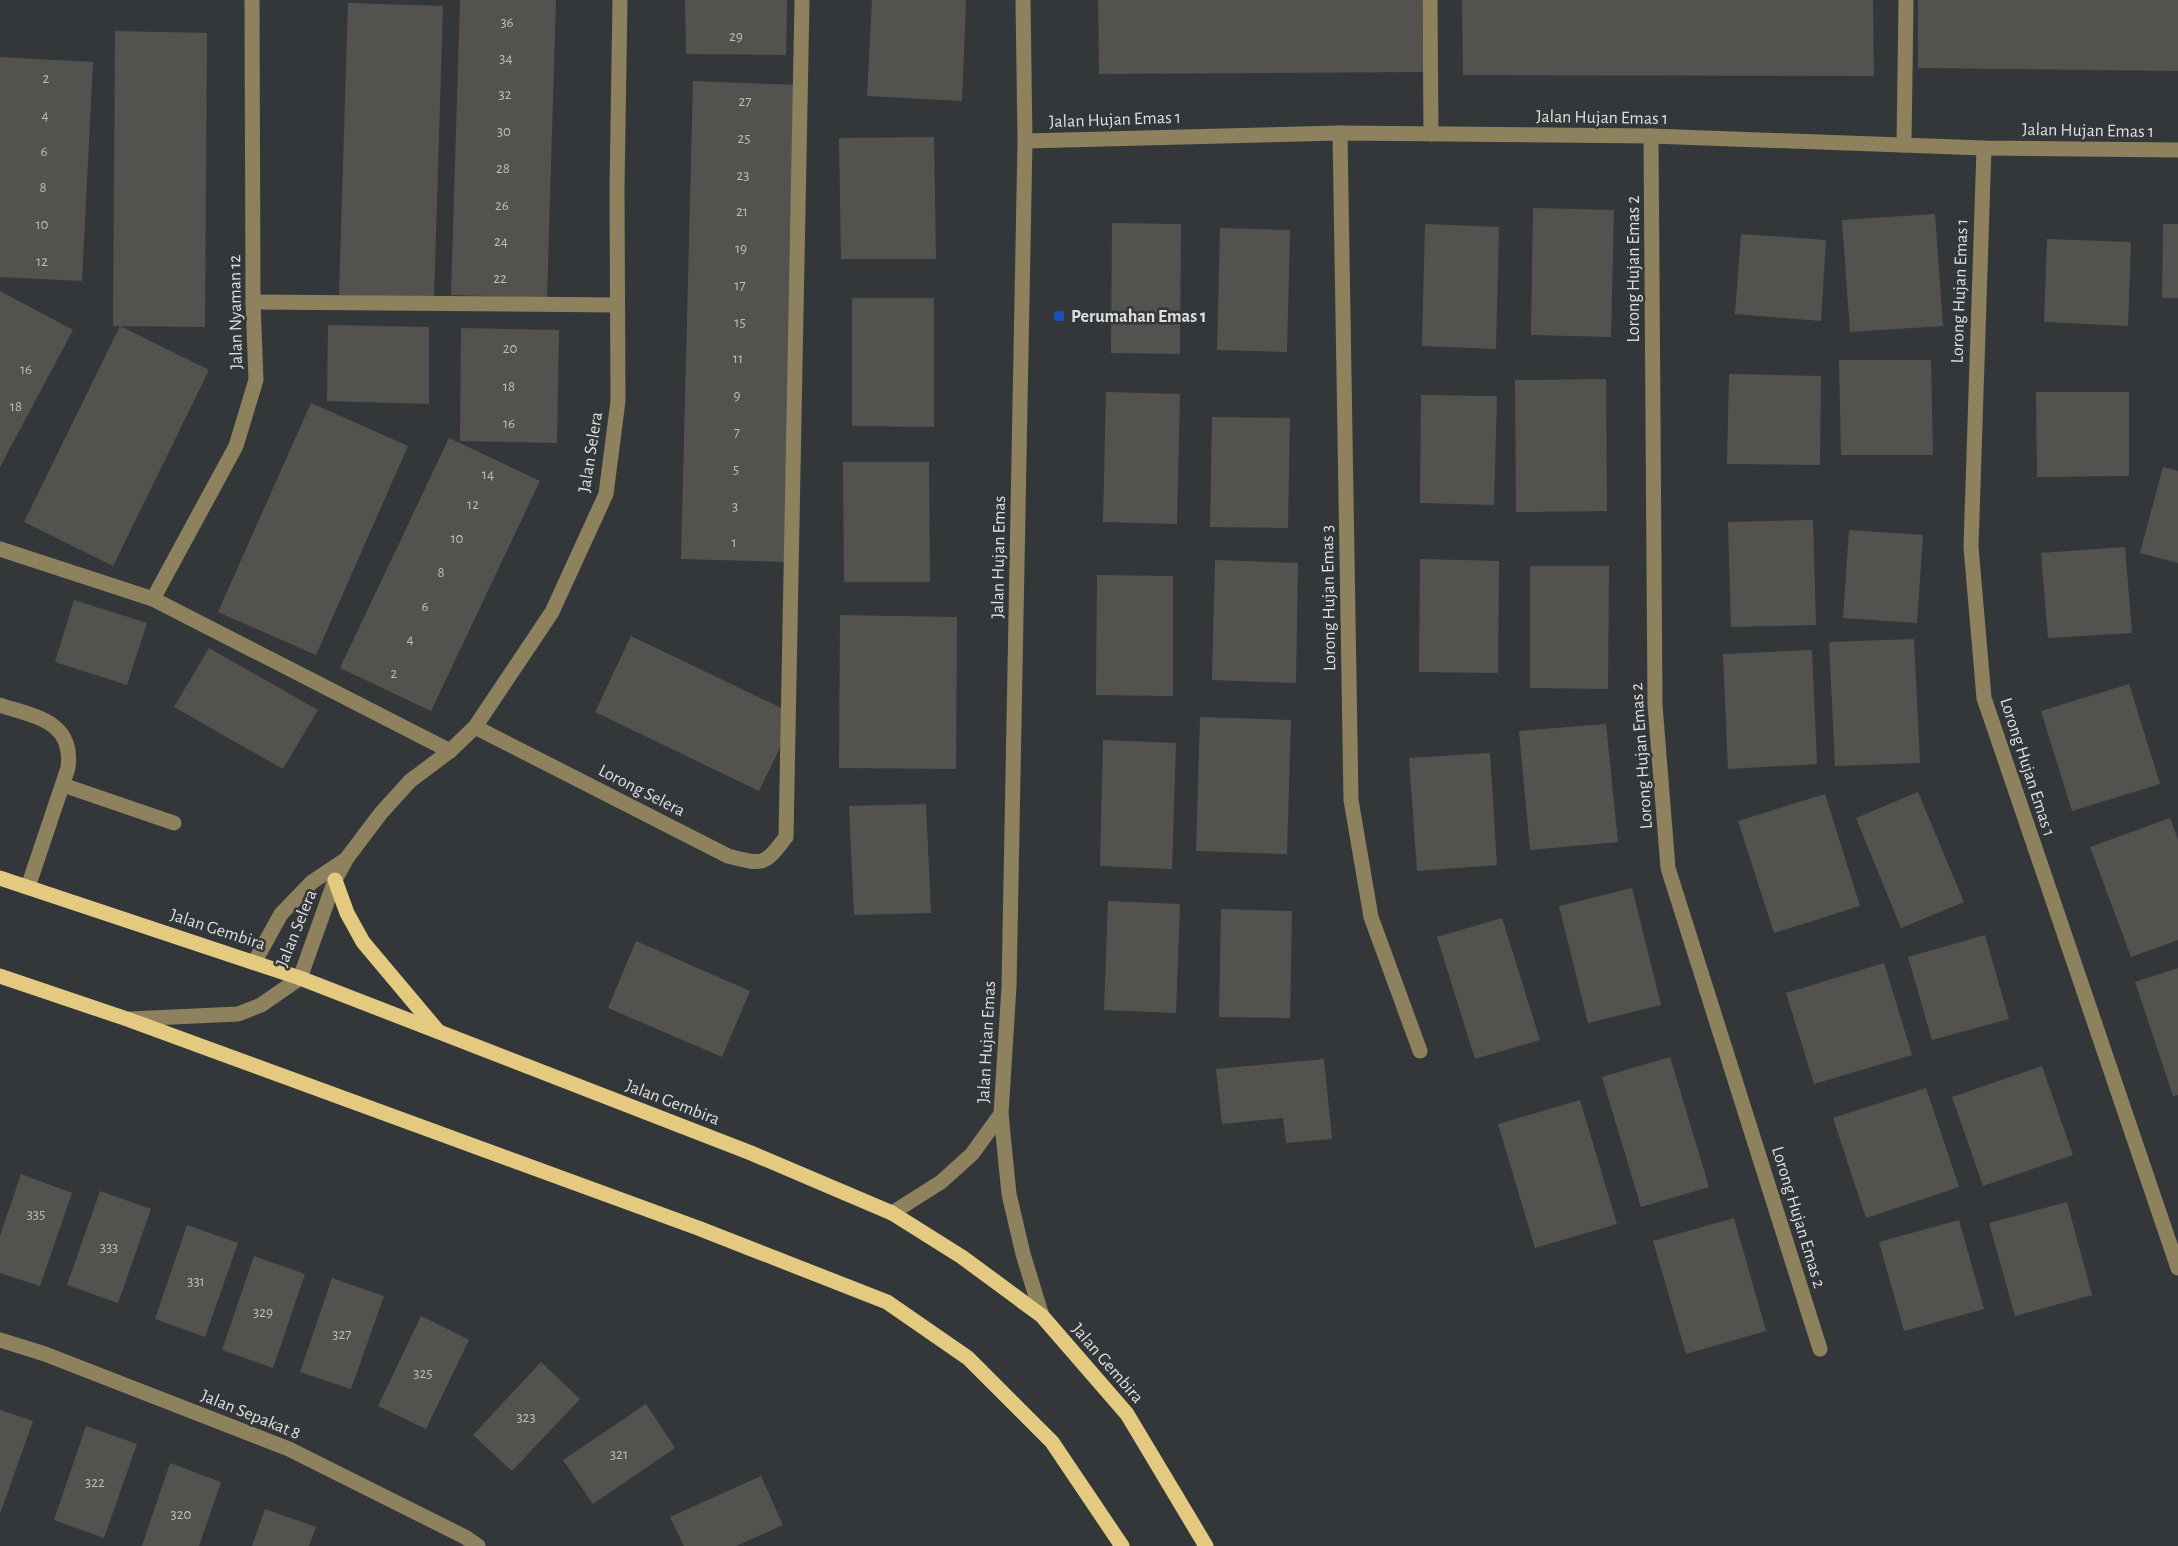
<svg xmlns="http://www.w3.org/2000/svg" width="2178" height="1546" viewBox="0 0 2178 1546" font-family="'Alegreya Sans',sans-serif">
<rect width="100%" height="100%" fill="#343739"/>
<!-- building -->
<g fill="#54524f">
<path d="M 460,0 L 556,0 L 547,298 L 451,295 Z"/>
<path d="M 685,0 L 787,0 L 786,55 L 686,54 Z"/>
<path d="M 872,0 L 966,0 L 962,101 L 867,96 Z"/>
<path d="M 1098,0 L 1422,0 L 1423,72 L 1099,74 Z"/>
<path d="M 1462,0 L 1873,0 L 1874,76 L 1463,75 Z"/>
<path d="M 1918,0 L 2178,0 L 2178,71 L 1918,68 Z"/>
<path d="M 348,3 L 443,6 L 434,298 L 339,295 Z"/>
<path d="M 115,31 L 207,33 L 205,327 L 113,326 Z"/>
<path d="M 0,57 L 93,62 L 82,281 L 0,277 Z"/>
<path d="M 693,81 L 798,85 L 786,562 L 681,559 Z"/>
<path d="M 934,137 L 936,259 L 841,259 L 839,138 Z"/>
<path d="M 1533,208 L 1614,210 L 1611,337 L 1531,335 Z"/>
<path d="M 1935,214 L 1943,326 L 1850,332 L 1842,220 Z"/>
<path d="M 1112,223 L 1181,224 L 1180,354 L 1111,353 Z"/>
<path d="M 1425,224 L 1499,227 L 1496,349 L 1422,346 Z"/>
<path d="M 2163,224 L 2178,224 L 2178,298 L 2162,298 Z"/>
<path d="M 1220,228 L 1290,230 L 1287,352 L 1217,350 Z"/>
<path d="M 1741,234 L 1826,240 L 1821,321 L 1735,314 Z"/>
<path d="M 2047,239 L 2131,242 L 2128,326 L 2044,322 Z"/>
<path d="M 0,291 L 73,330 L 0,467 Z"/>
<path d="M 852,298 L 934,298 L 934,427 L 852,426 Z"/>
<path d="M 328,325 L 429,327 L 429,404 L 327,401 Z"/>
<path d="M 120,326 L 209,370 L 113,566 L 24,522 Z"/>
<path d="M 461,328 L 559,330 L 557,443 L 460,441 Z"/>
<path d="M 1839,360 L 1931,360 L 1933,455 L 1841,455 Z"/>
<path d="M 1729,374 L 1821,376 L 1820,465 L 1727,464 Z"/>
<path d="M 1606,379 L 1607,511 L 1516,512 L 1515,380 Z"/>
<path d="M 1106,392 L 1180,394 L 1177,524 L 1103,522 Z"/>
<path d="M 2036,392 L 2129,392 L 2129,476 L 2037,477 Z"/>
<path d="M 1421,395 L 1497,396 L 1494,505 L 1420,503 Z"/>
<path d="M 311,403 L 408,446 L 316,655 L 218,612 Z"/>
<path d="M 1212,417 L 1290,418 L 1288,528 L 1210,527 Z"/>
<path d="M 449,438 L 540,481 L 431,711 L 340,668 Z"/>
<path d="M 843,462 L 929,462 L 930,582 L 844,582 Z"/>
<path d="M 2163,467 L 2178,471 L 2178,563 L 2140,553 Z"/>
<path d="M 1813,520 L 1816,625 L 1731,627 L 1728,522 Z"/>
<path d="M 1849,530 L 1923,535 L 1917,623 L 1843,618 Z"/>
<path d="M 2125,547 L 2132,633 L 2048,638 L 2041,553 Z"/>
<path d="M 1420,559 L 1499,561 L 1498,673 L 1419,672 Z"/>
<path d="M 1215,560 L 1298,563 L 1296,683 L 1212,680 Z"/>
<path d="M 1530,566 L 1609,566 L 1608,689 L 1530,688 Z"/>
<path d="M 1097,575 L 1173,576 L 1173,696 L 1096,695 Z"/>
<path d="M 74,600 L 147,623 L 127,685 L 55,662 Z"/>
<path d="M 840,615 L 957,617 L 956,769 L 839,768 Z"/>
<path d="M 631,636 L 796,715 L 759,791 L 595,712 Z"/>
<path d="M 1914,639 L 1920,763 L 1835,766 L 1829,642 Z"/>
<path d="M 209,648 L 318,710 L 283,769 L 174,707 Z"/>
<path d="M 1812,650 L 1817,764 L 1728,769 L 1723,654 Z"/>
<path d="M 2129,684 L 2160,784 L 2072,811 L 2041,711 Z"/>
<path d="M 1200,717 L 1291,720 L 1287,854 L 1196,851 Z"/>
<path d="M 1606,724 L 1618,842 L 1530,850 L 1519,731 Z"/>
<path d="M 1103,740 L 1176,743 L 1172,869 L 1100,866 Z"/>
<path d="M 1490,753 L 1497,865 L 1417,871 L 1409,758 Z"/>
<path d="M 1918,792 L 1964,902 L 1901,928 L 1856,818 Z"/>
<path d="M 1825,794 L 1860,906 L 1774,933 L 1738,821 Z"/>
<path d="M 926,804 L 931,913 L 854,915 L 849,806 Z"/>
<path d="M 2170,818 L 2178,840 L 2178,940 L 2131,957 L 2090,847 Z"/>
<path d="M 1632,888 L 1661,1005 L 1588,1023 L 1559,906 Z"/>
<path d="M 1108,901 L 1180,904 L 1176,1013 L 1104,1010 Z"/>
<path d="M 1221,909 L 1292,911 L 1290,1018 L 1219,1017 Z"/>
<path d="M 1502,918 L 1540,1040 L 1475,1059 L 1437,937 Z"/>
<path d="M 1985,935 L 2009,1019 L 1932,1040 L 1908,957 Z"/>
<path d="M 636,941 L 750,991 L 722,1057 L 608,1008 Z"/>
<path d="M 1884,963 L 1912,1055 L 1814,1084 L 1786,993 Z"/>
<path d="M 2178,968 L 2178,1095 L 2173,1096 L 2135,982 Z"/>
<path d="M 1670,1057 L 1709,1187 L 1641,1207 L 1602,1077 Z"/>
<path d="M 1324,1059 L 1332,1139 L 1286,1143 L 1283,1118 L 1222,1124 L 1216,1069 Z"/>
<path d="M 2042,1066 L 2073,1155 L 1983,1186 L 1952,1097 Z"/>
<path d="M 1926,1088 L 1959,1187 L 1866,1218 L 1833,1118 Z"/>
<path d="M 1580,1100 L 1617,1224 L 1535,1248 L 1498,1124 Z"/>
<path d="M 21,1174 L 72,1193 L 40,1286 L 0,1273 L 0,1236 Z"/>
<path d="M 100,1191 L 151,1209 L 118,1303 L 67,1285 Z"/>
<path d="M 2067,1202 L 2092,1295 L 2015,1316 L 1989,1223 Z"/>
<path d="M 1734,1218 L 1766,1331 L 1686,1354 L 1653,1241 Z"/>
<path d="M 1959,1220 L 1984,1309 L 1904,1331 L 1879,1242 Z"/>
<path d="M 187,1225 L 238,1243 L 205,1337 L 155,1319 Z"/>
<path d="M 254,1256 L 305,1274 L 273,1368 L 222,1350 Z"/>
<path d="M 332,1278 L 384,1296 L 351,1389 L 300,1372 Z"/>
<path d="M 421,1316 L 469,1340 L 426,1429 L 378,1406 Z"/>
<path d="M 541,1362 L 580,1399 L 512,1471 L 473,1435 Z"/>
<path d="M 646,1404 L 675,1448 L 593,1504 L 563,1460 Z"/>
<path d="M 0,1410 L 33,1421 L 0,1514 Z"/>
<path d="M 86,1426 L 137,1444 L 104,1538 L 54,1520 Z"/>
<path d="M 170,1463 L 221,1482 L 199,1546 L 142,1546 Z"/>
<path d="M 761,1476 L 783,1525 L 736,1546 L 684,1546 L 670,1517 Z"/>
<path d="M 265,1509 L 316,1527 L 309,1546 L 252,1546 Z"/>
</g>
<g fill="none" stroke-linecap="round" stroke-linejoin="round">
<!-- minor -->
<g stroke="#8d815e" stroke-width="15">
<path d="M 1023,0 L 1025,141 L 1009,987 L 1001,1114 L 1009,1194 L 1023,1254 L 1042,1316"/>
<path d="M 1430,0 L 1431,134"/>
<path d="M 1340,133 L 1351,800 L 1371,917 L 1420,1051"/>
<path d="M 1651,136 L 1655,705 L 1668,868 L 1820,1349"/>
<path d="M 1025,141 L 1340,133 L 1651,136 L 1984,148 L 2178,150"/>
<path d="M 1904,145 L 1906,0"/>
<path d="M 1984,148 L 1971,547 L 1984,698 L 2178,1268"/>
<path d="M 253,302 L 617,305"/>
<path d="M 0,549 L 153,599 L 450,751"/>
<path d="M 153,599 L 236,446 L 256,380 L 253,302 L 252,0"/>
<path d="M 0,705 C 36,717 74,721 68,768 L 28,887"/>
<path d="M 475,727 L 728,856 C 763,865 764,866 786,837 L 802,0"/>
<path d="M 63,785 L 174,823"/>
<path d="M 255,961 L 281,914 L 312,882 L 345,860"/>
<path d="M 130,1019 L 238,1014 L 261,1005 L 300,978 L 335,880 L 347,858 L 381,813 L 410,781 L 450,751 L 475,727 L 552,612 L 606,494 L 618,401 L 617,189 L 620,0"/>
<path d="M 892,1213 L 941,1182 L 972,1154 L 1001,1114"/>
<path d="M 0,1340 L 45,1354 L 289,1449 L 465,1537 L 478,1546"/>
</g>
<!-- major -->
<g stroke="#e4ca80" stroke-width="15">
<path d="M 0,878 L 300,978 L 751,1153 L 892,1213 L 962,1257 L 1042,1316 L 1127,1414 L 1206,1546"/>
<path d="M 335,880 L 347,913 L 363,942 L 437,1030"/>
<path d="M 0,976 L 127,1019 L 698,1228 L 887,1302 L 968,1358 L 1052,1442 L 1122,1546"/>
</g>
</g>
<!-- markers -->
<rect fill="#1a4fb4" stroke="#343739" stroke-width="2" x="1053" y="310" width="12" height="12" rx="3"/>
<g text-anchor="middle" stroke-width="5" stroke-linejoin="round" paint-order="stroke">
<!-- number labels -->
<g font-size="15" fill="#bbbcbc">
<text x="507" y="27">36</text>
<text x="736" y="41">29</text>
<text x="506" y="63">34</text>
<text x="46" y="83">2</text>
<text x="505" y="99">32</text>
<text x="745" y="106">27</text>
<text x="45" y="120">4</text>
<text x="504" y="136">30</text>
<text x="744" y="143">25</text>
<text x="44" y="156">6</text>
<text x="503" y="173">28</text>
<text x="743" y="180">23</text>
<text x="43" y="192">8</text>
<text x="502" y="210">26</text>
<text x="742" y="216">21</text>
<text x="42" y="229">10</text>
<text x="501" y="246">24</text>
<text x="741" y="253">19</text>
<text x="42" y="266">12</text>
<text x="500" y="283">22</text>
<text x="740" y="290">17</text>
<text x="740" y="327">15</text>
<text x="510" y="353">20</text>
<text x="738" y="363">11</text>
<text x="26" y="374">16</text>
<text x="509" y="391">18</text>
<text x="737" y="400">9</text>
<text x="16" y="411">18</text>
<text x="509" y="428">16</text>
<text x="737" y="437">7</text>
<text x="736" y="474">5</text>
<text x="488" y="479">14</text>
<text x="473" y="509">12</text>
<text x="735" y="511">3</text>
<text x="457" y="543">10</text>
<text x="734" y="547">1</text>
<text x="441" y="577">8</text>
<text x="425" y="611">6</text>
<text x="410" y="644">4</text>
<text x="394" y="678">2</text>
<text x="36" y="1219">335</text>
<text x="109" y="1252">333</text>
<text x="196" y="1286">331</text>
<text x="263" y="1317">329</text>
<text x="342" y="1339">327</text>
<text x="423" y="1378">325</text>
<text x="526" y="1422">323</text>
<text x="619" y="1459">321</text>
<text x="95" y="1487">322</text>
<text x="181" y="1519">320</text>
</g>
<!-- street labels -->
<g font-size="18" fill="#dddfe0" stroke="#343739">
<text transform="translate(1602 117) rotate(1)" y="6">Jalan Hujan Emas 1</text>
<text transform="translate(1115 119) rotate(-2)" y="6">Jalan Hujan Emas 1</text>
<text transform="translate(2088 130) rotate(1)" y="6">Jalan Hujan Emas 1</text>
<text transform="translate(1633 269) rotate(-90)" y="6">Lorong Hujan Emas 2</text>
<text transform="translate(1959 291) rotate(-88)" y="6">Lorong Hujan Emas 1</text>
<text transform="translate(235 312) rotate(-91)" y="6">Jalan Nyaman 12</text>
<text transform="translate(590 452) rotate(-81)" y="6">Jalan Selera</text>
<text transform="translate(998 557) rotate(-89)" y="6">Jalan Hujan Emas</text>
<text transform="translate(1328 598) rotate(-91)" y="6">Lorong Hujan Emas 3</text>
<text transform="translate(1641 756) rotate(-94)" y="6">Lorong Hujan Emas 2</text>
<text transform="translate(2028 767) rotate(72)" y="6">Lorong Hujan Emas 1</text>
<text transform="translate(642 790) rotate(27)" y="6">Lorong Selera</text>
<text transform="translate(296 928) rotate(-68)" y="6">Jalan Selera</text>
<text transform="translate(218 929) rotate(18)" y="6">Jalan Gembira</text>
<text transform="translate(986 1042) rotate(-87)" y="6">Jalan Hujan Emas</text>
<text transform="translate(673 1102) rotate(21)" y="6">Jalan Gembira</text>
<text transform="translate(1799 1217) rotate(73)" y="6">Lorong Hujan Emas 2</text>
<text transform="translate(1108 1363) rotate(49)" y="6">Jalan Gembira</text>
<text transform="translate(251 1414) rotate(22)" y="6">Jalan Sepakat 8</text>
</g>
<!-- poi labels -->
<g font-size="18" font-weight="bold" fill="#dddfe0" stroke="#343739" text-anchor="start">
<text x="1071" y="322">Perumahan Emas 1</text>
</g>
</g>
</svg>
